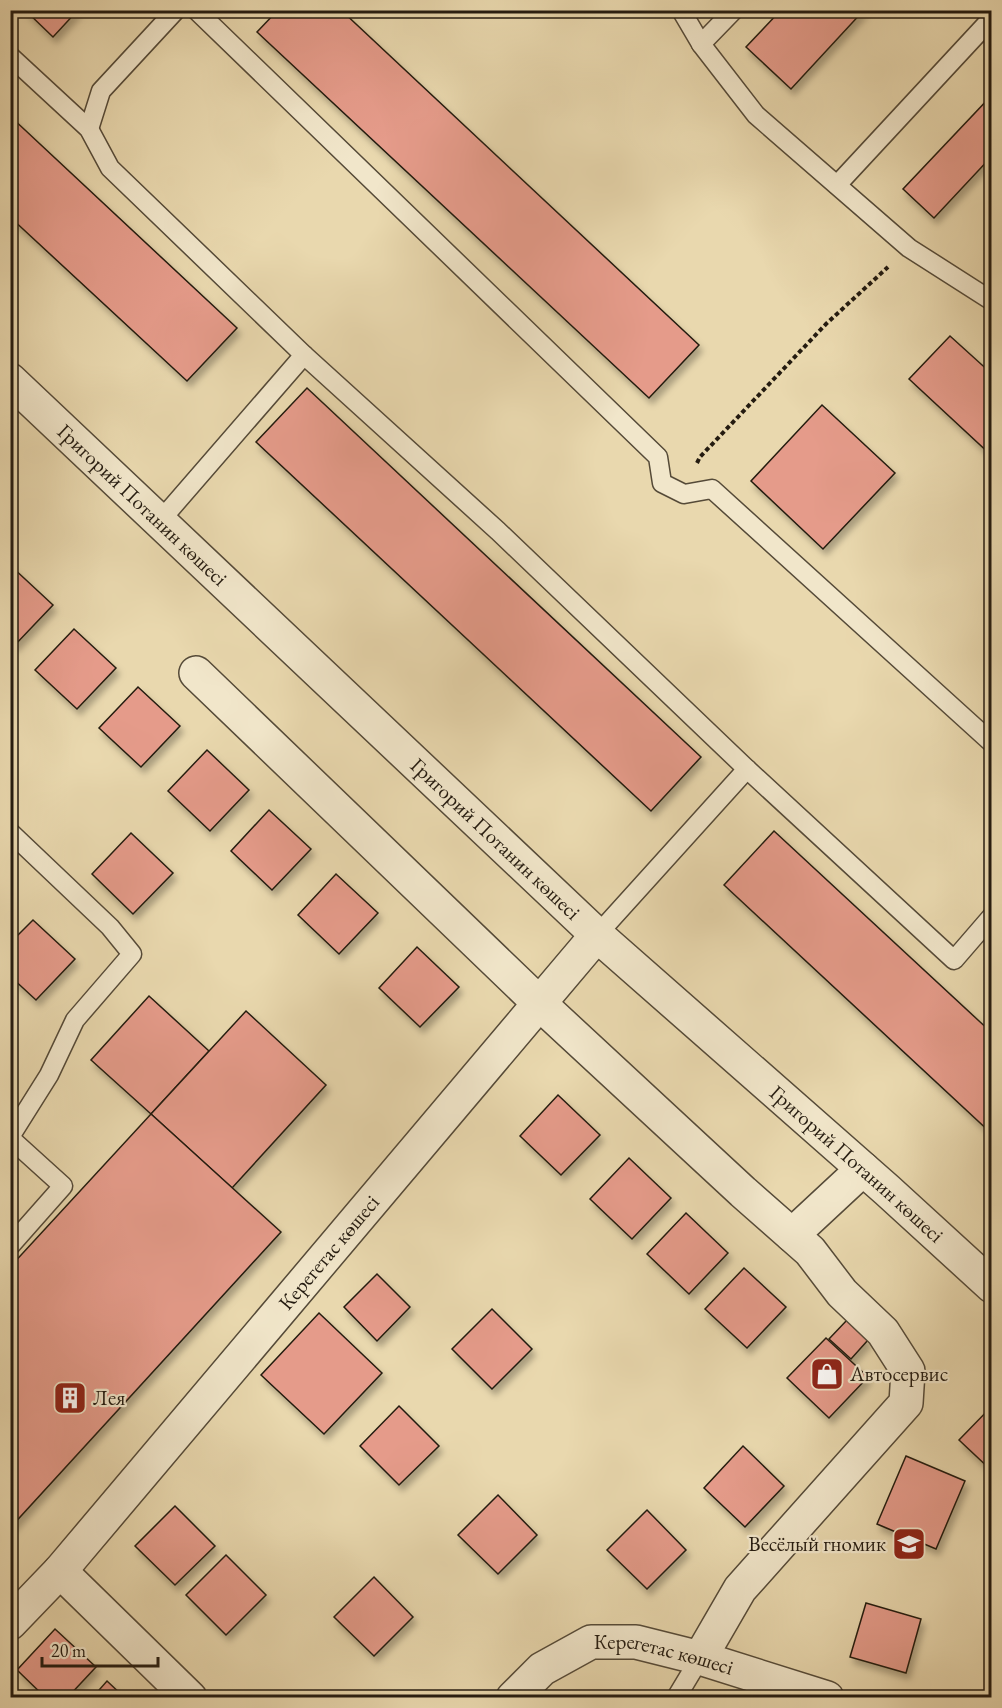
<svg xmlns="http://www.w3.org/2000/svg" width="1002" height="1708" viewBox="0 0 1002 1708" font-family="'EB Garamond',serif">
<defs>
<filter id="shadow"><feDropShadow dx="3.5" dy="6" stdDeviation="3" flood-color="#0004"/></filter>
</defs>
<rect width="100%" height="100%" fill="#e9d8ae"/>
<filter id="stains"><feTurbulence type="fractalNoise" baseFrequency=".00333" numOctaves="4"/><feColorMatrix values="0 0 0 0 .2 0 0 0 0 .09 0 0 0 0 .02 0 0 0 .5 -.17"/></filter>
<radialGradient id="worn" r=".72"><stop offset=".6" stop-color="#630" stop-opacity="0"/><stop offset="1" stop-color="#630" stop-opacity=".3"/></radialGradient>
<!-- building -->
<g fill="#e59b8a" stroke="#241b10" stroke-width="1.5" filter="url(#shadow)">
<path d="M 25,10 L 78,10 L 53,37 Z"/>
<path d="M 278,10 L 341,10 L 699,345 L 649,398 L 257,32 Z"/>
<path d="M 781,10 L 864,10 L 791,89 L 746,47 Z"/>
<path d="M 992,95 L 992,156 L 934,218 L 903,189 Z"/>
<path d="M 10,116 L 237,328 L 187,381 L 10,217 Z"/>
<path d="M 950,336 L 992,374 L 992,456 L 909,379 Z"/>
<path d="M 307,388 L 701,757 L 651,811 L 256,442 Z"/>
<path d="M 822,405 L 895,473 L 823,549 L 751,481 Z"/>
<path d="M 11,566 L 53,605 L 14,646 L 10,642 Z"/>
<path d="M 74,629 L 116,668 L 77,709 L 35,670 Z"/>
<path d="M 138,687 L 180,726 L 141,767 L 99,728 Z"/>
<path d="M 207,750 L 249,790 L 210,831 L 168,791 Z"/>
<path d="M 269,810 L 311,849 L 272,890 L 231,851 Z"/>
<path d="M 774,831 L 992,1033 L 992,1134 L 724,885 Z"/>
<path d="M 131,833 L 173,873 L 133,914 L 92,874 Z"/>
<path d="M 336,874 L 378,913 L 339,954 L 298,915 Z"/>
<path d="M 33,920 L 75,959 L 36,1000 L 10,976 L 10,943 Z"/>
<path d="M 417,947 L 459,987 L 420,1027 L 379,988 Z"/>
<path d="M 149,996 L 209,1051 L 151,1114 L 91,1060 Z"/>
<path d="M 246,1011 L 326,1085 L 232,1188 L 151,1114 Z"/>
<path d="M 558,1095 L 600,1135 L 561,1175 L 520,1136 Z"/>
<path d="M 151,1114 L 281,1232 L 10,1528 L 10,1267 Z"/>
<path d="M 629,1158 L 671,1198 L 632,1239 L 590,1199 Z"/>
<path d="M 686,1213 L 728,1253 L 689,1294 L 647,1254 Z"/>
<path d="M 744,1268 L 786,1307 L 747,1348 L 705,1309 Z"/>
<path d="M 377,1274 L 410,1307 L 377,1341 L 344,1307 Z"/>
<path d="M 492,1309 L 532,1349 L 492,1389 L 452,1349 Z"/>
<path d="M 319,1313 L 382,1373 L 324,1434 L 261,1375 Z"/>
<path d="M 847,1320 L 868,1340 L 851,1359 L 829,1339 Z"/>
<path d="M 826,1338 L 868,1377 L 829,1418 L 787,1378 Z"/>
<path d="M 399,1406 L 439,1446 L 399,1485 L 360,1446 Z"/>
<path d="M 992,1406 L 992,1471 L 959,1440 Z"/>
<path d="M 743,1446 L 784,1486 L 745,1527 L 704,1488 Z"/>
<path d="M 906,1456 L 965,1481 L 936,1549 L 877,1524 Z"/>
<path d="M 498,1495 L 537,1535 L 498,1574 L 458,1535 Z"/>
<path d="M 175,1506 L 215,1546 L 175,1585 L 135,1546 Z"/>
<path d="M 647,1510 L 686,1550 L 647,1589 L 607,1550 Z"/>
<path d="M 226,1555 L 266,1595 L 226,1635 L 186,1595 Z"/>
<path d="M 374,1577 L 413,1617 L 374,1656 L 334,1617 Z"/>
<path d="M 866,1603 L 921,1619 L 906,1673 L 850,1657 Z"/>
<path d="M 55,1629 L 96,1667 L 67,1698 L 46,1698 L 17,1670 Z"/>
<path d="M 107,1681 L 125,1698 L 92,1698 Z"/>
</g>
<g fill="none" stroke-linecap="round" stroke-linejoin="round">
<!-- service casing -->
<g stroke="#554a38" stroke-width="21">
<g id="service">
<path d="M 196,10 L 658,457 L 662,483 L 684,494 L 712,489 L 992,743"/>
<path d="M 681,10 L 701,44 L 756,115 L 909,248 L 992,301"/>
<path d="M 701,44 L 734,10"/>
<path d="M 10,56 L 89,129 L 110,168 L 304,355 L 498,531 L 747,769 L 954,960 L 992,916"/>
<path d="M 89,129 L 101,91 L 176,10"/>
<path d="M 837,185 L 992,18"/>
<path d="M 160,521 L 304,355"/>
<path d="M 10,832 L 110,927 L 132,954 L 75,1020 L 49,1075 L 10,1137"/>
<path d="M 597,935 L 747,769"/>
<path d="M 10,1138 L 63,1186 L 10,1246"/>
<path d="M 676,1698 L 700,1658"/>
</g>
</g>
<!-- minor casing -->
<g stroke="#554a38" stroke-width="36">
<g id="minor">
<path d="M 196,673 L 539,1003 L 743,1192 L 810,1251 L 842,1293 L 883,1332 L 908,1371 L 906,1403 L 740,1589 L 700,1658"/>
<path d="M 792,1235 L 863,1169"/>
<path d="M 60,1571 L 190,1698"/>
<path id="s1" d="M 10,1623 L 60,1571 L 597,935"/>
<path id="s2" d="M 513,1698 L 542,1669 L 591,1642 L 636,1642 L 700,1658 L 827,1698"/>
</g>
</g>
<!-- tertiary casing -->
<g stroke="#554a38" stroke-width="36">
<g id="tertiary">
<path id="s3" d="M 10,380 L 597,935 L 887,1190 L 992,1286"/>
</g>
</g>
<!-- path -->
<path stroke="#241b10" stroke-width="4" stroke-dasharray="4.5 3" stroke-linecap="butt" d="M 697,463 L 700,457 L 826,324 L 888,267"/>
<!-- service -->
<use href="#service" stroke="#f1e6ca" stroke-width="18"/>
<!-- minor -->
<use href="#minor" stroke="#f1e6ca" stroke-width="33"/>
<!-- tertiary -->
<use href="#tertiary" stroke="#f1e6ca" stroke-width="33"/>
</g>
<!-- icons -->
<defs>
<g id="shop-square" transform="scale(1.725)"><rect x="-9" y="-9" width="18" height="18" rx="4" fill="#8f2418" stroke="#f1e6ca"/><path d="M-5-2.5h2.3a2.7 3.5 0 0 1 5.4 0H5L5.5 6h-11ZM-1.5-2.5h3a1.5 2.3 0 0 0-3 0Z" fill="#fff"/></g>
<g id="building-square" transform="scale(1.725)"><rect x="-9" y="-9" width="18" height="18" rx="4" fill="#8f2418" stroke="#f1e6ca"/><path d="M-4-6H4V6H1V3H-1V6H-4ZM-2.5-4.3h1.7v1.8h-1.7ZM.8-4.3h1.7v1.8H.8ZM-2.5-1h1.7V.8h-1.7ZM.8-1h1.7V.8H.8Z" fill="#fff"/></g>
<g id="school-square" transform="scale(1.725)"><rect x="-9" y="-9" width="18" height="18" rx="4" fill="#8f2418" stroke="#f1e6ca"/><path d="M0-5L7-2L0 1L-7-2ZM-4 1L0 2.5L4 1V4Q0 6-4 4Z" fill="#fff"/></g>
</defs>
<g fill-rule="evenodd">
<use href="#shop-square" x="827" y="1374"/>
<use href="#building-square" x="70" y="1398"/>
<use href="#school-square" x="909" y="1544"/>
</g>
<g text-anchor="middle" stroke-width="4.5" stroke-linejoin="round" paint-order="stroke">
<!-- street labels -->
<g font-size="21" fill="#241b10" stroke="#f1e6ca">
<text dy="7" stroke="none"><textPath href="#s3" startOffset="182">Григорий Потанин көшесі</textPath></text>
<text dy="7" stroke="none"><textPath href="#s3" startOffset="668">Григорий Потанин көшесі</textPath></text>
<text dy="7" stroke="none"><textPath href="#s3" startOffset="1154">Григорий Потанин көшесі</textPath></text>
<text dy="7" stroke="none"><textPath href="#s1" startOffset="489">Керегетас көшесі</textPath></text>
<text dy="7" stroke="none"><textPath href="#s2" startOffset="171">Керегетас көшесі</textPath></text>
</g>
<!-- poi labels -->
<g font-size="21" fill="#241b10" stroke="#f1e6ca" text-anchor="start">
<text x="850" y="1381">Автосервис</text>
<text x="93" y="1405">Лея</text>
<text x="886" y="1551" text-anchor="end">Весёлый гномик</text>
</g>
</g>
<!-- margin -->
<rect width="1002" height="1708" fill="none" stroke="#e9d8ae" stroke-width="36"/>
<rect x="12" y="12" width="978" height="1684" fill="none" stroke="#241b10" stroke-width="3"/>
<rect x="18" y="18" width="966" height="1672" fill="none" stroke="#241b10" stroke-width="1.5"/>
<!-- scale -->
<path d="M42 1657v9h116v-9" fill="none" stroke="#241b10" stroke-width="3"/>
<text x="51" y="1657" font-size="18" fill="#241b10" stroke="#f1e6ca" stroke-width="4.5" paint-order="stroke">20 m</text>
<rect width="100%" height="100%" filter="url(#stains)"/>
<rect width="100%" height="100%" fill="url(#worn)"/>
</svg>
